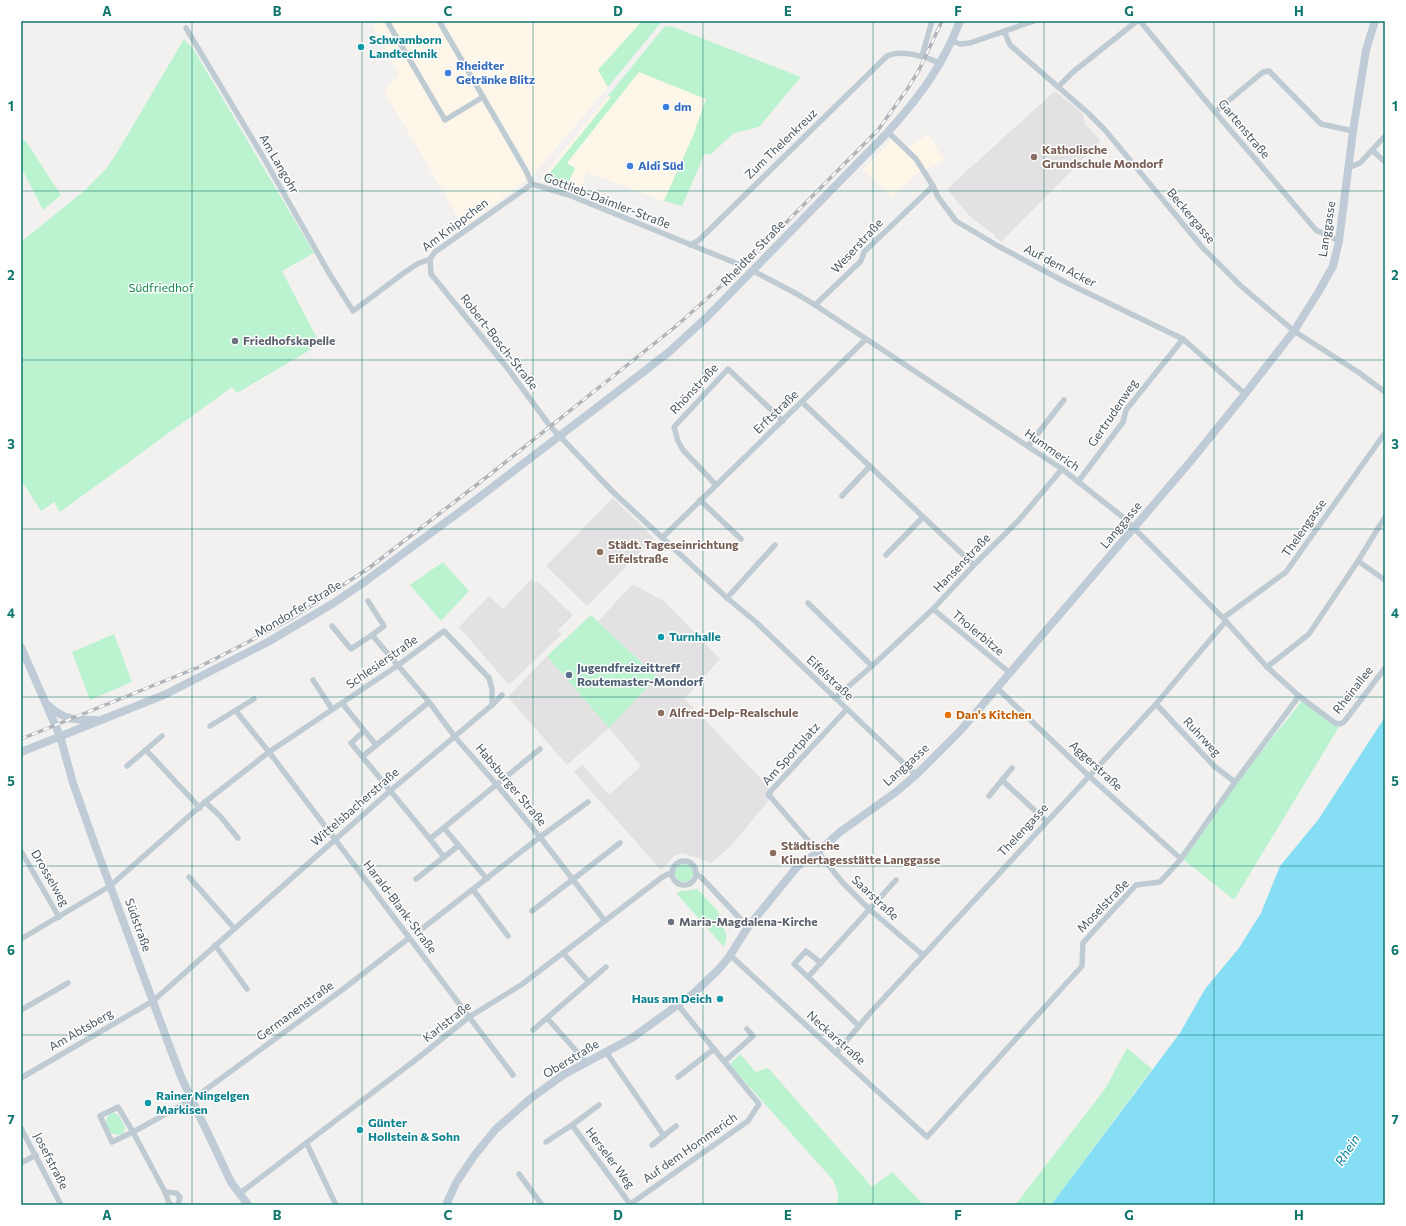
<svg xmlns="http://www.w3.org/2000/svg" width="1406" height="1226" viewBox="0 0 1406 1226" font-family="Commissioner,sans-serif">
<rect width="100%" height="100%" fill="#f3f0f0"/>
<!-- commercial -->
<g fill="#fef7e9">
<path d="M 370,21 L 642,21 L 598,70 L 608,87 L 533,175 L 464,227 L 384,91 L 399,75 Z"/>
<path d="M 639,72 L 706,99 L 693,136 L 664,201 L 587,172 L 578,194 L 540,180 L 608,96 Z"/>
<path d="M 928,134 L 944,160 L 916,174 L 892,197 L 863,170 L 896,135 L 908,147 Z"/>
</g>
<!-- education -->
<g fill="#e4e1e2">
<path d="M 1055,91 L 1083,114 L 1085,124 L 1101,141 L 999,244 L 1001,241 L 995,238 L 995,235 L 974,220 L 966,212 L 947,189 Z"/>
<path d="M 613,498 L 654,538 L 587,606 L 546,566 Z"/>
<path d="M 531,579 L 535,583 L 537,581 L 573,615 L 558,630 L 562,634 L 509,685 L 459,627 L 489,596 L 503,609 Z"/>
<path d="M 633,584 L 665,602 L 720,659 L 685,699 L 769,787 L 774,794 L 731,846 L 711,863 L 683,853 L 674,856 L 661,870 L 574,772 L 582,764 L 609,795 L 641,766 L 609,728 L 567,765 L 508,697 L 547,656 L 609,728 L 657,677 L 598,621 Z"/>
</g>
<!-- green -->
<g fill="#bbf3d0">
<path d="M 642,21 L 662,21 L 608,87 L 598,70 Z"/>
<path d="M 671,26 L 801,77 L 759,127 L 734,133 L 710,155 L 705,153 L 682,206 L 664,201 L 693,136 L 706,99 L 639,72 L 567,163 L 575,168 L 566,189 L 544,180 L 611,97 L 608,96 L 664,27 Z"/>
<path d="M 184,39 L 194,50 L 314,253 L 282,271 L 320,344 L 237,393 L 232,387 L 60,512 L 54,502 L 41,511 L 21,480 L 21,242 L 85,190 L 106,169 L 118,151 Z"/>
<path d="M 25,140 L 61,195 L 43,210 L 21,167 L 21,143 Z"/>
<path d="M 443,562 L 469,591 L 441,621 L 410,585 Z"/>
<path d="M 591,615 L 657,677 L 609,728 L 547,656 Z"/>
<path d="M 114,634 L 132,682 L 90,700 L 72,652 Z"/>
<path d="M 1302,701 L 1339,727 L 1234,900 L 1179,856 L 1237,781 Z"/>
<circle cx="684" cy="873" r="9"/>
<path d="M 697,889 L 717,910 L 727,936 L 724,947 L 677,894 L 677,892 Z"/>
<path d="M 1127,1048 L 1152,1069 L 1051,1205 L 1015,1205 L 1105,1089 Z"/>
<path d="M 740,1054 L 756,1072 L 767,1068 L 771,1071 L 872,1187 L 892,1172 L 924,1205 L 837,1205 L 838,1193 L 833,1180 L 731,1066 L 731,1063 Z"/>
<path d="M 111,1113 L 115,1113 L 119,1116 L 125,1127 L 124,1133 C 111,1141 100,1121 111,1113 Z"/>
</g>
<!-- water -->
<path fill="#85def3" d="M 1385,717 L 1385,1205 L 1051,1205 L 1180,1033 L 1205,989 L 1239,948 L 1261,913 L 1280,866 L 1318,820 Z"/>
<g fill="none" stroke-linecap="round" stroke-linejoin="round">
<!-- street -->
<g stroke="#bfcbd3" stroke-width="5.5">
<path d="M 387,21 L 445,120 L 483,97"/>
<path d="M 439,21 L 525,169 L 532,184 L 569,195 L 738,264"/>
<path d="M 1140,21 L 1215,112 L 1316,230 L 1339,241"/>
<path d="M 186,28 L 262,155 L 329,273 L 353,311 L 401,275 L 417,264 L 430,259 L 435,252 L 532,184"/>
<path d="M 1004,31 L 1010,45 L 1088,113 L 1105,130 L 1203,248 L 1241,286 L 1294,331 L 1358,372 L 1385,392"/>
<path d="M 952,41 L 960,44 L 970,43 L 1034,21"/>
<path d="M 922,56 L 932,21"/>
<path d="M 1058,87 L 1073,72 L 1137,21"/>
<path d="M 1215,112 L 1263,72 L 1269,71 L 1321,124 L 1353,131"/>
<path d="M 888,132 L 916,159 L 933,186 L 938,197 L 956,221 L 998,246 L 1067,283 L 1183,339 L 1245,394"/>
<path d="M 1372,150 L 1385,162"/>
<path d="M 1348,168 L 1360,163 L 1385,136"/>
<path d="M 690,245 L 698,241 L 887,56 C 902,49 927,57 941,64"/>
<path d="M 430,259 L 431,274 L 508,369 L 550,426 L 612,491 L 727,598 L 756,622 L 916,775"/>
<path d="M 754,270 L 757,273 L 797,294 L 815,305 L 1062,469 L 1124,518 L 1223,618 L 1267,667 L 1299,696 L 1335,723 L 1340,724 L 1344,722 L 1385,668"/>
<path d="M 815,305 L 861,261 L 864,252 L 933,186"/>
<path d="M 802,402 L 974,565"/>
<path d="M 1028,446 L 1064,400"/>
<path d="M 1078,482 L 1123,422 L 1126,410 L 1183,339"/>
<path d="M 716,485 L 683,450 L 678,441 L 674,427 L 728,369 L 783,421"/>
<path d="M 842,496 L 870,466"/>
<path d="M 700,500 L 741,539"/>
<path d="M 663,537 L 866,339"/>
<path d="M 886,555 L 923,517"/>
<path d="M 1358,561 L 1385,580"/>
<path d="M 727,598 L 775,545"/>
<path d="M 368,601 L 384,626 L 372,635 L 429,702 L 455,737 L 497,785 L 540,837 L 605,921"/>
<path d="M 808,603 L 872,666"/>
<path d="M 933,609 L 1010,673"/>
<path d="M 1223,618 L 1286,572 L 1385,433"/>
<path d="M 332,626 L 351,649 L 372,635"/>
<path d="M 1267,667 L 1309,634 L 1358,561 L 1385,517"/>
<path d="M 313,680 L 332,709"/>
<path d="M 997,688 L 1089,776 L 1181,859"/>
<path d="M 835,698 L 872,666 L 933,609 L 974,565 L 1019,520 L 1062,469"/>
<path d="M 342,703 L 376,745"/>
<path d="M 1156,704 L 1214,766 L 1235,782"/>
<path d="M 847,709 L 768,794 L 818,852 L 842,882 L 869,909 L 923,955"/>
<path d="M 236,711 L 269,752 L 513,1075"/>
<path d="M 210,726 L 254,699"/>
<path d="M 364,731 L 351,743 L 430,839 L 540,749"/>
<path d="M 146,750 L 200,808"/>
<path d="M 363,756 L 429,702"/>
<path d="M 127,766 L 162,736"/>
<path d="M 1002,780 L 1046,821"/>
<path d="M 989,796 L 1012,768"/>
<path d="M 205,802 L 220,816 L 238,838"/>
<path d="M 444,828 L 487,879"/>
<path d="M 430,839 L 444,857"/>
<path d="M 21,851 L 59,917"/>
<circle cx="684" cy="873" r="12"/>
<path d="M 696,874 L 701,877 L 748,927"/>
<path d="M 189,877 L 234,928"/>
<path d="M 416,879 L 458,846"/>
<path d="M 474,891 L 508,936"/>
<path d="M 532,911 L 620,843"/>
<path d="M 423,928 L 540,837 L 588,802"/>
<path d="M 21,939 L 110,886 L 205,802 L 269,752 L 397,666 L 444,631 L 489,678 L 492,689 L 492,705"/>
<path d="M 215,945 L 247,989"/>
<path d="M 563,953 L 589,982"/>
<path d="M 730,955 L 927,1137 L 1082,966 L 1083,943 L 1090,935 L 1136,885 L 1160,882 L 1181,859 L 1235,782 L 1299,696"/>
<path d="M 808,977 L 794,964 L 806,951 L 821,963"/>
<path d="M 21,1010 L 68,983"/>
<path d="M 547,1018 L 587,1063"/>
<path d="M 859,1026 L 808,977 L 896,880"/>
<path d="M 533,1030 L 606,967"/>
<path d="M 606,1052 L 664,1136"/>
<path d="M 836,1053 L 871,1012 L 1156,704 L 1226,621"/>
<path d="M 725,1061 L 753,1036 L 747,1029"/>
<path d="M 678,1077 L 714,1049"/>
<path d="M 21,1078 L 153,1001 L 390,791 L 492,705 L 502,695"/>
<path d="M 118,1107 L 133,1132 L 112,1142 L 100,1116 Z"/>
<path d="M 572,1125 L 599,1105"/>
<path d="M 21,1128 L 61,1205"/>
<path d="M 546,1142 L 572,1125 L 630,1204"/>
<path d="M 307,1144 L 336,1205"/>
<path d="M 652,1145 L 676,1126"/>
<path d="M 21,1163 L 36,1155"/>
<path d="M 519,1174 L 542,1205"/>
<path d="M 165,1192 L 176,1193 L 180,1197 L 178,1205"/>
<path d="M 239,1194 L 418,1058 L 469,1017 L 521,985 L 661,878 L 668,874 L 672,874"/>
<path d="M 172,1205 L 169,1203 L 165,1192 L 133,1132 L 193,1099 L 342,990 L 409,938"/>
<path d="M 629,1205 L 748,1121 L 759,1104 L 678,1005"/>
</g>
<!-- secondary -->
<g stroke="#bfccd8" stroke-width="8">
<path d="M 21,647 L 60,736 L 73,783 L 95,845 L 172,1053 L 182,1079 L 231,1182 L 248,1205"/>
<path d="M 49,706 C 63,720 77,720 96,720"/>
<path d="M 21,752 L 164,695 L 268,642 L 332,604 L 363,583 L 473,502 L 642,373 L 669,352 L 707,317 L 888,132 C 920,96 942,67 960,21"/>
<path d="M 446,1205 L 456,1183 L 474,1156 L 495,1130 L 530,1099 L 563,1075 L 632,1038 L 694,993 L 719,969 L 729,957 L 748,927 L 797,867 L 818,852 L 840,832 L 896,792 L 916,775 L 961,730 L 1190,462 L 1245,394 L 1294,331 L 1319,291 L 1333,266 L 1339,241 L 1353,131 L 1366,50 L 1375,21"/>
</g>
<!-- rail casing -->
<g stroke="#b1b5bb" stroke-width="3.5">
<path id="rail" d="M 21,739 L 199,667 L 248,642 L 287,621 L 311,606 L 369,568 L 488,476 L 675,327 L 738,271 L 878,130 L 908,88 L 919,70 L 942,21"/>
</g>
<!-- rail -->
<use href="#rail" stroke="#fff" stroke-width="2" stroke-dasharray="6" stroke-linecap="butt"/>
</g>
<!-- grid -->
<path fill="none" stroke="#0f766e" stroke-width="1" stroke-opacity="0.55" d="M 192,21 L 192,1205M 362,21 L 362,1205M 533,21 L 533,1205M 703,21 L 703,1205M 873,21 L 873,1205M 1044,21 L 1044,1205M 1214,21 L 1214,1205M 21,191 L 1385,191M 21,360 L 1385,360M 21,529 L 1385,529M 21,697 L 1385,697M 21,866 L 1385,866M 21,1035 L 1385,1035"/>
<!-- markers -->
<g fill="#0f9aa8" stroke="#fff" stroke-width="1.5">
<circle cx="361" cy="47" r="4"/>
<circle cx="661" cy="637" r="4"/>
<circle cx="720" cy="999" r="4"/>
<circle cx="148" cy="1103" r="4"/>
<circle cx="360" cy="1130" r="4"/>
</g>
<g fill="#3f7fe0" stroke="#fff" stroke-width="1.5">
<circle cx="448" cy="73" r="4"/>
<circle cx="666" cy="107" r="4"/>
<circle cx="630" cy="166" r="4"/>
</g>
<g fill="#8d6e63" stroke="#fff" stroke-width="1.5">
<circle cx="1034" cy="157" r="4"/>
<circle cx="600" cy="552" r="4"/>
<circle cx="661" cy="713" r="4"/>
<circle cx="773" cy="853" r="4"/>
</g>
<g fill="#6b7280" stroke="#fff" stroke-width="1.5">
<circle cx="235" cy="341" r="4"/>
<circle cx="671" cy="922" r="4"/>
</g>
<circle fill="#5c6f8a" stroke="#fff" stroke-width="1.5" cx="569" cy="675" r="4"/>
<circle fill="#e8710a" stroke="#fff" stroke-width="1.5" cx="948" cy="715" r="4"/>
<g text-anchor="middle" stroke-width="3" stroke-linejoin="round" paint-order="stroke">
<!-- culture labels -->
<g font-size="12" font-weight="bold" fill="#0d838f" stroke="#fff" text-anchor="start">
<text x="369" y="44">Schwamborn<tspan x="369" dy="14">Landtechnik</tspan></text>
<text x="669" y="641">Turnhalle</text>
<text x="712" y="1003" text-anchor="end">Haus am Deich</text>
<text x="156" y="1100">Rainer Ningelgen<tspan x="156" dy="14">Markisen</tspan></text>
<text x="368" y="1127">Günter<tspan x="368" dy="14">Hollstein &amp; Sohn</tspan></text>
</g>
<!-- shop labels -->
<g font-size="12" font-weight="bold" fill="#366cbe" stroke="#fff" text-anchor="start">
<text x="456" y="70">Rheidter<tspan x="456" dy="14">Getränke Blitz</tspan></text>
<text x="674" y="111">dm</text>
<text x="638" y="170">Aldi Süd</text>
</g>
<!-- street labels -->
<g font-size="12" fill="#46545f" stroke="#fff">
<text transform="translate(1244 129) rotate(50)" y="4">Gartenstraße</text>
<text transform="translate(781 144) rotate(-44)" y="4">Zum Thelenkreuz</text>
<text transform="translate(279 164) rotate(60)" y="4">Am Langohr</text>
<text transform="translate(607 201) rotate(21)" y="4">Gottlieb-Daimler-Straße</text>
<text transform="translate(1191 216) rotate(50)" y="4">Beckergasse</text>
<text transform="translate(455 225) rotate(-37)" y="4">Am Knippchen</text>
<text transform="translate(1327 229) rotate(-81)" y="4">Langgasse</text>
<text transform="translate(857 246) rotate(-47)" y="4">Weserstraße</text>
<text transform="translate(753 253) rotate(-46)" y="4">Rheidter Straße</text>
<text transform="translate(1060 266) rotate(27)" y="4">Auf dem Acker</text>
<text transform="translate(499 342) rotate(52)" y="4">Robert-Bosch-Straße</text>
<text transform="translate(694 389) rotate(-47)" y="4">Rhönstraße</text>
<text transform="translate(776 412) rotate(-44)" y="4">Erftstraße</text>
<text transform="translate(1113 413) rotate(-56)" y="4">Gertrudenweg</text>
<text transform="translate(1052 450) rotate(35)" y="4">Hummerich</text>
<text transform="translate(1121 525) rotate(-50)" y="4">Langgasse</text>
<text transform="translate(1304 528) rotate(-55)" y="4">Thelengasse</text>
<text transform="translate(962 563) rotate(-46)" y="4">Hansenstraße</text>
<text transform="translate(298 609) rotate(-31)" y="4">Mondorfer Straße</text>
<text transform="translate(978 633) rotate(40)" y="4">Tholerbitze</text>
<text transform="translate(382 662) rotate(-35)" y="4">Schlesierstraße</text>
<text transform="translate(830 678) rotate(43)" y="4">Eifelstraße</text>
<text transform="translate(1353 690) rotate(-52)" y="4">Rheinallee</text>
<text transform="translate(1202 737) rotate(47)" y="4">Ruhrweg</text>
<text transform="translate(791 754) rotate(-48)" y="4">Am Sportplatz</text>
<text transform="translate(906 765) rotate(-42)" y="4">Langgasse</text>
<text transform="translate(1096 766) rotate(43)" y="4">Aggerstraße</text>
<text transform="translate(511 785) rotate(50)" y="4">Habsburger Straße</text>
<text transform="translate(355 807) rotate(-41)" y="4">Wittelsbacherstraße</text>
<text transform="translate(1023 830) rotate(-47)" y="4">Thelengasse</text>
<text transform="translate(50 878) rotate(60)" y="4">Drosselweg</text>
<text transform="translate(875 898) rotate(43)" y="4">Saarstraße</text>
<text transform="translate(1103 906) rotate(-46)" y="4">Moselstraße</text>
<text transform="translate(400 907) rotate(53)" y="4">Harald-Blank-Straße</text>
<text transform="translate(138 925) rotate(70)" y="4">Südstraße</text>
<text transform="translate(295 1011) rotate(-36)" y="4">Germanenstraße</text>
<text transform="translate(447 1022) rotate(-38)" y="4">Karlstraße</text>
<text transform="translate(81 1030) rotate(-30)" y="4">Am Abtsberg</text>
<text transform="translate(836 1038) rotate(42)" y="4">Neckarstraße</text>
<text transform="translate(571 1059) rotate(-31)" y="4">Oberstraße</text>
<text transform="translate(690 1148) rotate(-35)" y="4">Auf dem Hommerich</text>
<text transform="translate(610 1158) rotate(53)" y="4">Herseler Weg</text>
<text transform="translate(51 1161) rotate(63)" y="4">Josefstraße</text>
</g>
<!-- education labels -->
<g font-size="12" font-weight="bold" fill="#785e54" stroke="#fff" text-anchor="start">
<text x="1042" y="154">Katholische<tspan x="1042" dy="14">Grundschule Mondorf</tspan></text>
<text x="608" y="549">Städt. Tageseinrichtung<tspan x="608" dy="14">Eifelstraße</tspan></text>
<text x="669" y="717">Alfred-Delp-Realschule</text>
<text x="781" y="850">Städtische<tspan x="781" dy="14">Kindertagesstätte Langgasse</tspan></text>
</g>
<!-- park labels -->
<g font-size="12" fill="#0f8849" stroke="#fff">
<text x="161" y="292">Südfriedhof</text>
</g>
<!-- worship labels -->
<g font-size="12" font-weight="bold" fill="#5b616d" stroke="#fff" text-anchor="start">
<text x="243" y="345">Friedhofskapelle</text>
<text x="679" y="926">Maria-Magdalena-Kirche</text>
</g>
<!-- service labels -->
<g font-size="12" font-weight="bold" fill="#4e5e75" stroke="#fff" text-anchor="start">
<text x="577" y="672">Jugendfreizeittreff<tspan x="577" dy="14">Routemaster-Mondorf</tspan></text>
</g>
<!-- food labels -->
<g font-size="12" font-weight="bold" fill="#c56008" stroke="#fff" text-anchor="start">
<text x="956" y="719">Dan's Kitchen</text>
</g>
<!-- water labels -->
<g font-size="13" font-style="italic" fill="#03819f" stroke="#fff">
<text transform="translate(1347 1150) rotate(-57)" y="5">Rhein</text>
</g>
</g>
<!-- border -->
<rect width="1406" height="1226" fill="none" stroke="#ffffff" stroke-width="44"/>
<rect x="22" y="22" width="1362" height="1182" fill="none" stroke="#0f766e" stroke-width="1.5"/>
<g font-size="13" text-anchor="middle" font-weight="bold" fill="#0f766e">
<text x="107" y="16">A</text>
<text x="277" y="16">B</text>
<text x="448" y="16">C</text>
<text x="618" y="16">D</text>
<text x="788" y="16">E</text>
<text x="958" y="16">F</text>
<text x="1129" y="16">G</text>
<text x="1299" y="16">H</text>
<text x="11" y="111">1</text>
<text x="1395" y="111">1</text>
<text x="11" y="280">2</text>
<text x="1395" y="280">2</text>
<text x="11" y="449">3</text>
<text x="1395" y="449">3</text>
<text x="11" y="618">4</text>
<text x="1395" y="618">4</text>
<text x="11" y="786">5</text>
<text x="1395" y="786">5</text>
<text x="11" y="955">6</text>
<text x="1395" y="955">6</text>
<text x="11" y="1124">7</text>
<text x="1395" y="1124">7</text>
<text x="107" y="1220">A</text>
<text x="277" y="1220">B</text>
<text x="448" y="1220">C</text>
<text x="618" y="1220">D</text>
<text x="788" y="1220">E</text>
<text x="958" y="1220">F</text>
<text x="1129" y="1220">G</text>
<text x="1299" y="1220">H</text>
</g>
</svg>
